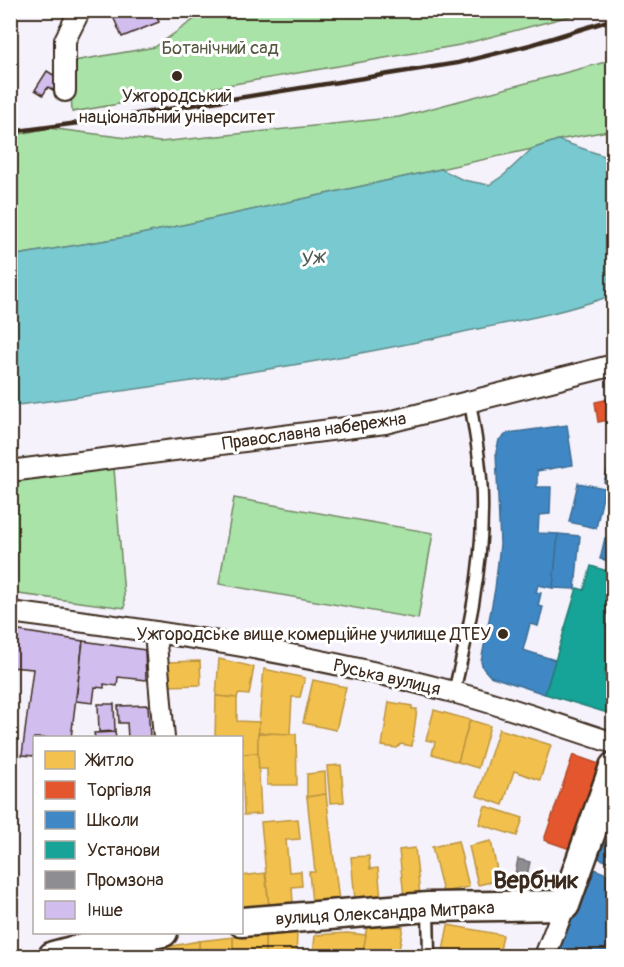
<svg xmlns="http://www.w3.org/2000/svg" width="624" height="967" viewBox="0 0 624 967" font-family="Pangolin,sans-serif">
<rect width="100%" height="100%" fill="#f6f2fc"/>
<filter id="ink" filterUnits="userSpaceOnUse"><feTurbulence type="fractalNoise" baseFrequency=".0167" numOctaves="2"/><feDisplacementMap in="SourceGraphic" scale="12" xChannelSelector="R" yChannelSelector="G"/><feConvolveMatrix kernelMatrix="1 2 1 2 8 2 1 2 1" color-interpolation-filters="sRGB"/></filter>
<g filter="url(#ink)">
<!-- green -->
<g fill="#a9e3a8" stroke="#728663" stroke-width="1.5">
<path d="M 206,11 L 589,11 L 460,45 L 72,112 L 71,91 L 74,61 L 155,47 Z"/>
<path d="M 613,60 L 613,130 L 558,140 L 532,149 L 132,236 L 11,256 L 11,136 L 48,128 L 160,142 L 399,117 Z"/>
<path d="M 114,468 L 125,608 L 11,593 L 11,481 Z"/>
<path d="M 234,498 L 433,533 L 418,619 L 219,584 Z"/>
</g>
<!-- water -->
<path fill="#79cad0" stroke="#608a89" stroke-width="1.5" d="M 558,140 L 613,159 L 613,295 C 563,313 511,322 459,333 C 311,366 160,386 11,406 L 11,256 L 132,236 L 441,169 L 463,180 L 489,185 L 504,175 L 532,149 Z"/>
<!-- homes -->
<g fill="#f2c14e" stroke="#bb9440" stroke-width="1.5">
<path d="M 219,659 L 254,667 L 249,695 L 238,694 L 237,698 L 216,696 Z"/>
<path d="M 200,661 L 201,685 L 167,686 L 167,662 Z"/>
<path d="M 264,669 L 305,678 L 300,697 L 292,697 L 290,734 L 258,733 Z"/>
<path d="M 313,680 L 346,687 L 336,730 L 303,723 Z"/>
<path d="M 216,696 L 237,698 L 237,721 L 259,722 L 258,753 L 242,754 L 242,738 L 215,738 Z"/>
<path d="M 389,702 L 412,706 L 412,709 L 417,709 L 412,746 L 401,744 L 397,748 L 382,746 Z"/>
<path d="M 434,710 L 470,720 L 458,762 L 432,754 L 435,742 L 426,740 Z"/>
<path d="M 470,720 L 490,726 L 478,768 L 458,762 Z"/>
<path d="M 499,729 L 551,745 L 540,780 L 514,771 L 503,805 L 477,796 Z"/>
<path d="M 258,733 L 296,734 L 297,785 L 267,785 L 267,769 L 258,769 Z"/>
<path d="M 258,753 L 261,814 L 244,815 L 242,754 Z"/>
<path d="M 341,765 L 344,802 L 330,803 L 327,766 Z"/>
<path d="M 325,772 L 326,794 L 307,797 L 307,774 Z"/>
<path d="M 326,794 L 339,901 L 312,903 L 309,872 L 315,872 L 307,797 Z"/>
<path d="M 485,806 L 523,818 L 517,836 L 479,824 Z"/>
<path d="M 298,819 L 300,839 L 286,840 L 289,872 L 301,871 L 302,886 L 292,887 L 293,904 L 269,906 L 261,822 Z"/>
<path d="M 458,841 L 469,887 L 443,892 L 432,847 Z"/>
<path d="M 491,841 L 499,880 L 478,885 L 469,846 Z"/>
<path d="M 415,848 L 420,895 L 404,897 L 399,850 Z"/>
<path d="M 369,856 L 370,869 L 378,868 L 381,898 L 355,900 L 351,857 Z"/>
<path d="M 265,873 L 269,906 L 242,909 L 242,876 Z"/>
<path d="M 367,925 L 403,927 L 398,956 L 362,956 Z"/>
<path d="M 448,925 L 503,935 L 499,956 L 442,956 Z"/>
<path d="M 297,933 L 296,956 L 265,956 L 265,935 Z"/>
<path d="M 347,933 L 366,935 L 362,956 L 313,956 L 315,935 Z"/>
<path d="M 265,935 L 265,956 L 233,956 L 233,937 Z"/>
<path d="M 233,937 L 233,956 L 199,956 L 199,941 Z"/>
<path d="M 199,941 L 199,956 L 161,956 L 162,948 Z"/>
</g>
<!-- shops -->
<g fill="#e4572e" stroke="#b14a29" stroke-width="1.5">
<path d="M 614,398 L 614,419 L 598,422 L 595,402 Z"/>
<path d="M 573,755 L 599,764 L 570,849 L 544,840 Z"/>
</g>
<!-- schools -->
<g fill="#3f88c5" stroke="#3e6c93" stroke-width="1.5">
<path d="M 567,425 L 573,465 L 537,471 L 537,487 L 551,487 L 550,514 L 539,515 L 538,533 L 558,534 L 553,588 L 538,585 L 536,592 L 541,593 L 538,606 L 543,607 L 538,626 L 530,624 L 523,650 L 555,660 L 545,694 L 490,676 L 483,668 L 481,662 L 495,589 L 500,544 L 496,452 L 499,440 L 508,433 Z"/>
<path d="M 613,453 L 614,453 L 614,485 L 604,482 Z"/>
<path d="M 578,483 L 605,488 L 596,528 L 569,522 Z"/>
<path d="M 558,534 L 580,536 L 575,589 L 553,588 Z"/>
<path d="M 605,538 L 614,540 L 614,562 L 600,559 Z"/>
<path d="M 604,842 L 614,846 L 614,864 L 598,858 Z"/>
<path d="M 594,869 L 614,877 L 614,941 L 607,956 L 557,956 Z"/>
</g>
<!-- public -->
<path fill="#17a398" stroke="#227f73" stroke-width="1.5" d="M 591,566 L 614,573 L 614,644 L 604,675 L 614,678 L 614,715 L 545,694 L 577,588 L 584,590 Z"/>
<!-- industry -->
<path fill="#8d8d92" stroke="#746f6f" stroke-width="1.5" d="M 518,859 L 530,862 L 527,876 L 515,874 Z"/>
<!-- building -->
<g fill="#d1bdee" stroke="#3b2a1e" stroke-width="1.5">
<path d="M 120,10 L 155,10 L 159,22 L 122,37 L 112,14 Z"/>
<path d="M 47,71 L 63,81 L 56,92 L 48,87 L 43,95 L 35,90 Z"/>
<path d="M 13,630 L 83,641 L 71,738 L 34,738 L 34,756 L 22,755 L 33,669 L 10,667 Z"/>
<path d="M 83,641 L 145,650 L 146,680 L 118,677 L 117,686 L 104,684 L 104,688 L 95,687 L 93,703 L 76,701 Z"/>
<path d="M 98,704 L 114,704 L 115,731 L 99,732 Z"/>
<path d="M 148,705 L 150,738 L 128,738 L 127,723 L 119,723 L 118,706 Z"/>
<path d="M 115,732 L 116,738 L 95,738 L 94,733 Z"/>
</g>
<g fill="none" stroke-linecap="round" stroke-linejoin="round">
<!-- lane casing -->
<g stroke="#3b2a1e" stroke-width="15">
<g id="lane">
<path d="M 454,692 C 468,633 482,572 482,511 C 483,475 476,438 470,402"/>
<path d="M 428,909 L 429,956"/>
<path d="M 139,937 L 140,956"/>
</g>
</g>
<!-- street casing -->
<g stroke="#3b2a1e" stroke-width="24">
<g id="street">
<path d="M 65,91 L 65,40 L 80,10"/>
<path d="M 10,471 L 385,423 L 614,365"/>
<path d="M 10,612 C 159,631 308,653 453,692 C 507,706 560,726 614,743"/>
<path d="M 155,632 L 164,738"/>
<path d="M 545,956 L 565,905"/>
</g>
</g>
<!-- secondary casing -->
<g stroke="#3b2a1e" stroke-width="33">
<g id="secondary">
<path d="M 242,922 L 428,907 L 565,905 L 614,767"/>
<path d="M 53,956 L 87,947 L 163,932"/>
</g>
</g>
<!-- lane -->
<use href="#lane" stroke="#fff" stroke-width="10"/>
<!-- street -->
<use href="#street" stroke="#fff" stroke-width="20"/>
<!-- secondary -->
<use href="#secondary" stroke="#fff" stroke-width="28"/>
<!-- rail -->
<path stroke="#3b2a1e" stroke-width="4.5" d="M 10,132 L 86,122 L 458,63 L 530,45 L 614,19"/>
</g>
</g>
<!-- markers -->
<g fill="#3b2a1e" stroke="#fff" stroke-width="2">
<circle cx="177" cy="76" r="6"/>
<circle cx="503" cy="634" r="6"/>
</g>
<g text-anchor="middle" stroke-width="6" stroke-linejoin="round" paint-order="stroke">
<!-- park labels -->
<g font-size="18" fill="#565840" stroke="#fff">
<text x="220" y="54">Ботанічний сад</text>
</g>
<!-- poi labels -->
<g font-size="18" fill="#3b2a1e" stroke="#fff">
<text x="177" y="102">Ужгородський<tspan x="177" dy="21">національний університет</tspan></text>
<text x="491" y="640" text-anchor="end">Ужгородське вище комерційне училище ДТЕУ</text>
</g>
<!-- street labels -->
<g font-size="18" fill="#3b2a1e" stroke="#fff">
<text transform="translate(314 431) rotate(-8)" y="6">Православна набережна</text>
<text transform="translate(387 677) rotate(13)" y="6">Руська вулиця</text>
<text transform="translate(385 913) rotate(-3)" y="6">вулиця Олександра Митрака</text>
</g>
<!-- water labels -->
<g font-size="20" font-style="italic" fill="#4e5a53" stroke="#fff">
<text transform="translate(312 258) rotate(-10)" y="7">Уж</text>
</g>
<!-- district labels -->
<g font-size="24" font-weight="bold" fill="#3b2a1e" stroke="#fff">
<text x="536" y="888">Вербник</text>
</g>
</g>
<!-- margin -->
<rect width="624" height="967" fill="none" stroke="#fff" stroke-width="36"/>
<rect x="18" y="18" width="588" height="931" fill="none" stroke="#3b2a1e" stroke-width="2" filter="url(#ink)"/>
<!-- legend -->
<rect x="33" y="736" width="210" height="198" fill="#ffffff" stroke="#b1aaa5" stroke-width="1.5"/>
<rect x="45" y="751" width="30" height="18" fill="#f2c14e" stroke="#b1aaa5" stroke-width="1.5"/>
<text x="87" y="766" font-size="18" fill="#3b2a1e">Житло</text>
<rect x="45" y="781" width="30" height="18" fill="#e4572e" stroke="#b1aaa5" stroke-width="1.5"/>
<text x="87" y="796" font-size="18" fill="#3b2a1e">Торгівля</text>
<rect x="45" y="811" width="30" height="18" fill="#3f88c5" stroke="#b1aaa5" stroke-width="1.5"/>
<text x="87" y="826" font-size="18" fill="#3b2a1e">Школи</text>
<rect x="45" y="841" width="30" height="18" fill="#17a398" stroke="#b1aaa5" stroke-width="1.5"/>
<text x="87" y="856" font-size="18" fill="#3b2a1e">Установи</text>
<rect x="45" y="871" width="30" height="18" fill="#8d8d92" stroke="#b1aaa5" stroke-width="1.5"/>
<text x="87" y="886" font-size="18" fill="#3b2a1e">Промзона</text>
<rect x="45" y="901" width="30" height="18" fill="#d1bdee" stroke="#b1aaa5" stroke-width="1.5"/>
<text x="87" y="916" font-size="18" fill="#3b2a1e">Інше</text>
</svg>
